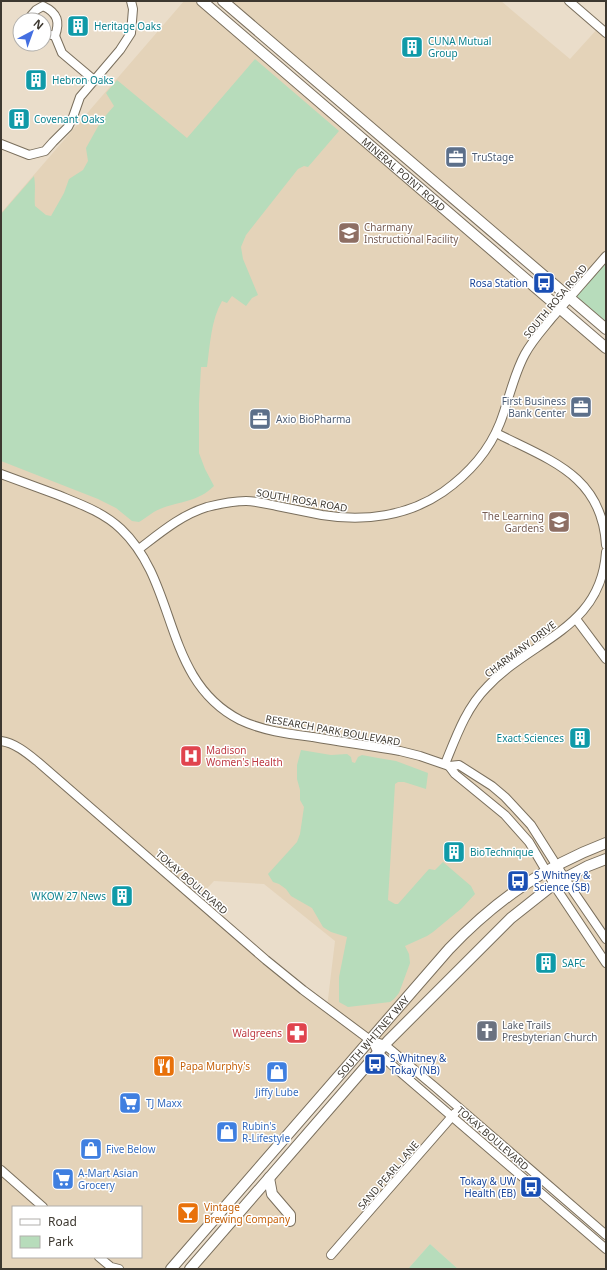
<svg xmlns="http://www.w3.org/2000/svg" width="607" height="1270" viewBox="0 0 607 1270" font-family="'Noto Sans',sans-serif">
<rect width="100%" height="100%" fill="#eaddca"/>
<!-- built -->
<g fill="#e4d3b9" fill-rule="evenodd">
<path d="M 184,1 L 202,1 L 606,348 L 606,1235 L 385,1045 L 369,1041 L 171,1269 L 1,1269 L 1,213 ZM 214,881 L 264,884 L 335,941 L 327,1007 L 197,899 ZM 13,1207 L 141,1207 L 141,1257 L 13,1257 Z"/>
<path d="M 223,1 L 501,1 L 570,59 L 599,27 L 606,33 L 606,256 L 570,297 Z"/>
<path d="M 378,1053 L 606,1249 L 606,1269 L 458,1269 L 430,1244 L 408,1269 L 194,1269 Z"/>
</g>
<!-- green -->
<g fill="#b7dcbb">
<path d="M 255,59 L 339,131 L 308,167 L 304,166 L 298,169 L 246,235 L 241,247 L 243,259 L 258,295 L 252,298 L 246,306 L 232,296 L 227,303 L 222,301 C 211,320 210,345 207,367 L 201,367 L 199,403 L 199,453 L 205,469 L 214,486 C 198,502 180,501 160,509 C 152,512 146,518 139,522 L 132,521 L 116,508 L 98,499 L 1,461 L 1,214 L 34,176 C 36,187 34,196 35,206 L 46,215 L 51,216 L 64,193 L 69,179 L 83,170 L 88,161 L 86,148 L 101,121 L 114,106 L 106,93 L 117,80 L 187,138 Z"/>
<path d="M 606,256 L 606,329 L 570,297 Z"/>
<path d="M 301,750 L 331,755 L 347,754 L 351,757 L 352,762 L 355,763 L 358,757 L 362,755 L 378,758 L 396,761 L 428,773 L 426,789 L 404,782 L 398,782 L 395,784 L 388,900 L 395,904 L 398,904 L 429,869 L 435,870 L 443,862 L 471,886 L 475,894 L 462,908 L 433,932 L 427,936 L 405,946 L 409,954 L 410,963 L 399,993 L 394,999 L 390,1002 L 348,1007 L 339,1002 L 339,977 L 347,937 L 331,932 L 323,927 L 312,908 L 291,896 L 286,889 L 279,884 L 273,882 L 268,874 L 297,842 L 300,834 L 304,807 L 300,800 L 300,790 L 297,779 L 297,765 Z"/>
<path d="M 430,1244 L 458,1269 L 408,1269 Z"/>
</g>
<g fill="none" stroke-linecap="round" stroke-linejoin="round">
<!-- minor casing -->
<g stroke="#7a6f5d" stroke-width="10">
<g id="minor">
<path d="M 569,1 L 606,33"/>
<path d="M 31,20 L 30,17 L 36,10 L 43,6 C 58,13 60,22 55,36 L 44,33"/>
<path d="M 55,36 L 62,53 L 94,80"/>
<path d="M 1,144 L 29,155 L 45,151 L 53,142 L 68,127 L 73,117 L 80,97 L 120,50 L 131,33 L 133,9 L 131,1"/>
<path d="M 496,433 C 549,460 602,475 606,545"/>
<path d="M 1,474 C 20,481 39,488 58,495 C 80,504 103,512 121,529 C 179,584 162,680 240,720 C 263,731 289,734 313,737 C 342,742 371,746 400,751 L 420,756 L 449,766 L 459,765 L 492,786 L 505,797 L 531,825 L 569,885 L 606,939"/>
<path d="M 139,549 C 160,533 181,515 207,507 C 219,504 234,501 246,501 C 256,501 267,504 277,506 C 292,509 307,512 322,515 C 365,522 408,516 443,492 C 467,475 489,451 500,423 C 509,400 513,376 525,354 C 532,341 542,330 551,319 C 569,298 588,277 606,256"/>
<path d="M 576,619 L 606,659"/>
<path d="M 1,741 C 15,743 27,753 38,762 L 266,960 L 303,990 L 362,1034 L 370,1040 L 385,1045 L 435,1087 L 606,1235"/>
<path d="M 445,764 C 456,737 466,708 487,687 C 532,639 601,629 606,552"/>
<path d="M 449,766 L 455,774 L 505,815 L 529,842 L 558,891 L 606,963"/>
<path d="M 375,1047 L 378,1053 L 606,1249"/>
<path d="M 1,1170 L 43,1207"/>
<path d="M 331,1255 L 455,1113"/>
<path d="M 99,1257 L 111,1267 L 119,1269"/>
</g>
</g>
<!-- major casing -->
<g stroke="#7a6f5d" stroke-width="12">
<g id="major">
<path id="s1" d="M 202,1 L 606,348"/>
<path d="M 223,1 L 606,329"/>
<path d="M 269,1178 L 272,1194 L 290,1215 L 290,1221"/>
<path id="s2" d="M 171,1269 L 449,949 C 495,901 543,867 606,843"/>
<path d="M 190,1269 L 388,1041 L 511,918 L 554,884 L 588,866 L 606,859"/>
</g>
</g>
<!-- minor -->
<use href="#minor" stroke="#fff" stroke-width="8"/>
<!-- major -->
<use href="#major" stroke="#fff" stroke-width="10"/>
</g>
<!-- icons -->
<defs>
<g id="building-square" transform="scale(1.15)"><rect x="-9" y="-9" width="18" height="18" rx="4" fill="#0f9aa8" stroke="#fff"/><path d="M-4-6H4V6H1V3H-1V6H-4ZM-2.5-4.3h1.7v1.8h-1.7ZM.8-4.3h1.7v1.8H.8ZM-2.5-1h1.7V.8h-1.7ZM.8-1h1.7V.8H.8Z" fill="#fff"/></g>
<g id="office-square" transform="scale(1.15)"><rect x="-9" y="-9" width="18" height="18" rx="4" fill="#5c6f8a" stroke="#fff"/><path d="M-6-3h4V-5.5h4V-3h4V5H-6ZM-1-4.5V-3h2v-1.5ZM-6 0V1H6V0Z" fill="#fff"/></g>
<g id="university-square" transform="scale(1.15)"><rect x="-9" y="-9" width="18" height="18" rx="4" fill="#8d6e63" stroke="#fff"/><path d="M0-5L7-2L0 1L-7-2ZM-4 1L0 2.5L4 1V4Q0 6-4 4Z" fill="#fff"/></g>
<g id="bus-square" transform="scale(1.15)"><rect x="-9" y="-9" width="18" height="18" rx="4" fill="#1a4fb4" stroke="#fff"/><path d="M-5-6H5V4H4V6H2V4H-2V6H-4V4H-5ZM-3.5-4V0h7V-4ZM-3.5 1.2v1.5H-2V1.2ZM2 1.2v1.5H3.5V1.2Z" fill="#fff"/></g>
<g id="school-square" transform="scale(1.15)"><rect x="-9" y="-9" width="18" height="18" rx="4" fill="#8d6e63" stroke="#fff"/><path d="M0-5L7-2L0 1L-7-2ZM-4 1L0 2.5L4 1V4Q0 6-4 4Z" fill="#fff"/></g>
<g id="hospital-square" transform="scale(1.15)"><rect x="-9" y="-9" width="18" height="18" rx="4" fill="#e0444e" stroke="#fff"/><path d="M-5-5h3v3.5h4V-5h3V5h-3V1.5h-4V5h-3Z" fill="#fff"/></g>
<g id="church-square" transform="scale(1.15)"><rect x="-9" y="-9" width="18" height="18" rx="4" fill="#6b7280" stroke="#fff"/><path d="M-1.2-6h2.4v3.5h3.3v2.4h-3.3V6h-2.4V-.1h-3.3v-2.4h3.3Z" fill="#fff"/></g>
<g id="pharmacy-square" transform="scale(1.15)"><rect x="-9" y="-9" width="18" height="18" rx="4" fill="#e0444e" stroke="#fff"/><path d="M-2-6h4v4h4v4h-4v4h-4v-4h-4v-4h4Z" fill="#fff"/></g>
<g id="restaurant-square" transform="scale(1.15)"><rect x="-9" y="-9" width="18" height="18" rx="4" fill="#e8710a" stroke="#fff"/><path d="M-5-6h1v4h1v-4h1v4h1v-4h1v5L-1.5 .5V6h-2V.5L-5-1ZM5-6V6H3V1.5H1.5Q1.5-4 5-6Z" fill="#fff"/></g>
<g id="shop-square" transform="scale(1.15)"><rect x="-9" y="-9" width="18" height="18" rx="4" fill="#3f7fe0" stroke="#fff"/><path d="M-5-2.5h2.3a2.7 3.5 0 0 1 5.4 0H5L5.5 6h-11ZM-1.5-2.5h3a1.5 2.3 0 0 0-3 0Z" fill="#fff"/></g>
<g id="supermarket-square" transform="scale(1.15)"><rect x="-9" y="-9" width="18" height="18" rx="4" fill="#3f7fe0" stroke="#fff"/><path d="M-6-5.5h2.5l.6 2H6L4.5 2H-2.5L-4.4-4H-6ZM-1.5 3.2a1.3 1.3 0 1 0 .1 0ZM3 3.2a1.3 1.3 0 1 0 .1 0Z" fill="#fff"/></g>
<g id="bar-square" transform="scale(1.15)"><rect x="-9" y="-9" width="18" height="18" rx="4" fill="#e8710a" stroke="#fff"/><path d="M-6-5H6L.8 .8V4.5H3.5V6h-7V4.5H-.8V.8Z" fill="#fff"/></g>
</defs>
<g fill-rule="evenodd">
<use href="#building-square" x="78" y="26"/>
<use href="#building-square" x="412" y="47"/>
<use href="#building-square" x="36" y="80"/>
<use href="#building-square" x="19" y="119"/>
<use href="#office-square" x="456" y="157"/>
<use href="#university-square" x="349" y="233"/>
<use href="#bus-square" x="544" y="283"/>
<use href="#office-square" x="581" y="407"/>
<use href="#office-square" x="260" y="419"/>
<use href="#school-square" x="559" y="522"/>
<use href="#building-square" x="580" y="738"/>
<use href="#hospital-square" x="191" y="756"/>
<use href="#building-square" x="454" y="852"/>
<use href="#bus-square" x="518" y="881"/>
<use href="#building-square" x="122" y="896"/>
<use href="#building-square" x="546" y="963"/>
<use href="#church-square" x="487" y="1031"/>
<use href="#pharmacy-square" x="297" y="1033"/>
<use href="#bus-square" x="375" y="1064"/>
<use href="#restaurant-square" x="164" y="1066"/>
<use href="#shop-square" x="277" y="1072"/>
<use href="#supermarket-square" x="130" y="1103"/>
<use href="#shop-square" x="227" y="1132"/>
<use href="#shop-square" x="91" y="1149"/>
<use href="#supermarket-square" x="63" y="1179"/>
<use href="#bus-square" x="531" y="1187"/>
<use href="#bar-square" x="188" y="1213"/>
</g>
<g text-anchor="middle" stroke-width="3" stroke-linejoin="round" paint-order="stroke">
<!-- culture labels -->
<g font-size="10" fill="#0d838f" stroke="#fff" text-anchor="start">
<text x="94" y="30">Heritage Oaks</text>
<text x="428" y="45">CUNA Mutual<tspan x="428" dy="12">Group</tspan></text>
<text x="52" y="84">Hebron Oaks</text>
<text x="34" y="123">Covenant Oaks</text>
<text x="564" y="742" text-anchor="end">Exact Sciences</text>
<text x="470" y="856">BioTechnique</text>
<text x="106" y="900" text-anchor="end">WKOW 27 News</text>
<text x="562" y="967">SAFC</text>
</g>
<!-- service labels -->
<g font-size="10" fill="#4e5e75" stroke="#fff" text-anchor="start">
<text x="472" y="161">TruStage</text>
<text x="566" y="405" text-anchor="end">First Business<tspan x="566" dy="12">Bank Center</tspan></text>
<text x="276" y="423">Axio BioPharma</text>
</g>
<!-- street labels -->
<g font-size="10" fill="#3d3830" stroke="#fff">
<text dy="4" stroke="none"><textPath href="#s1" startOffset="266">MINERAL POINT ROAD</textPath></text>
<text transform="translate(555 301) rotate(-50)" y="4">SOUTH ROSA ROAD</text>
<text transform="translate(302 500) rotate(10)" y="4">SOUTH ROSA ROAD</text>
<text transform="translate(520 649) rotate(-37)" y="4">CHARMANY DRIVE</text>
<text transform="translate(333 730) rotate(10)" y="4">RESEARCH PARK BOULEVARD</text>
<text transform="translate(192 882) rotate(41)" y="4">TOKAY BOULEVARD</text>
<text dy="4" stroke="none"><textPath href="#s2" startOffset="308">SOUTH WHITNEY WAY</textPath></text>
<text transform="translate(493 1138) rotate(41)" y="4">TOKAY BOULEVARD</text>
<text transform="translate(388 1175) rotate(-49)" y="4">SAND PEARL LANE</text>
</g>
<!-- education labels -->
<g font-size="10" fill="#785e54" stroke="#fff" text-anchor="start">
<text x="364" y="231">Charmany<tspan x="364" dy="12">Instructional Facility</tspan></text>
<text x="544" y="520" text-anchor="end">The Learning<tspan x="544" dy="12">Gardens</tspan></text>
</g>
<!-- transit labels -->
<g font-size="10" fill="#164399" stroke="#fff" text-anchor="end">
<text x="528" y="287">Rosa Station</text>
<text x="534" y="879" text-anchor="start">S Whitney &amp;<tspan x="534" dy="12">Science (SB)</tspan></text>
<text x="390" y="1062" text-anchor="start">S Whitney &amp;<tspan x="390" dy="12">Tokay (NB)</tspan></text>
<text x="516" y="1185">Tokay &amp; UW<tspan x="516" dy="12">Health (EB)</tspan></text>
</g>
<!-- health labels -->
<g font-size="10" fill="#be3a42" stroke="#fff" text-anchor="start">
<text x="206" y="754">Madison<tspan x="206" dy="12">Women's Health</tspan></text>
<text x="282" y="1037" text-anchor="end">Walgreens</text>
</g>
<!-- worship labels -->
<g font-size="10" fill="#5b616d" stroke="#fff" text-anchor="start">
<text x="502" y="1029">Lake Trails<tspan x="502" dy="12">Presbyterian Church</tspan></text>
</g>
<!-- food labels -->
<g font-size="10" fill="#c56008" stroke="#fff" text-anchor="start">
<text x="180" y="1070">Papa Murphy's</text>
<text x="204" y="1211">Vintage<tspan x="204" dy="12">Brewing Company</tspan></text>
</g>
<!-- shop labels -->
<g font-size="10" fill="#366cbe" stroke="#fff" text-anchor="start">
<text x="277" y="1096" text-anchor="middle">Jiffy Lube</text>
<text x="146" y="1107">TJ Maxx</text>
<text x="242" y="1130">Rubin's<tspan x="242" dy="12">R-Lifestyle</tspan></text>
<text x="106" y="1153">Five Below</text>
<text x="78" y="1177">A-Mart Asian<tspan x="78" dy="12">Grocery</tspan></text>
</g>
</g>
<!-- border -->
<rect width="607" height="1270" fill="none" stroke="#3d3830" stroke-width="4"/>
<!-- legend -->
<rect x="12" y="1206" width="130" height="52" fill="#ffffff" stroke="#b1afac"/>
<rect x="20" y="1219" width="20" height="6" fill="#ffffff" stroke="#b1afac"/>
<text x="48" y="1226" font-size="12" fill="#3d3830">Road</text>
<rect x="20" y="1236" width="20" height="12" fill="#b7dcbb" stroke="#b1afac"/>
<text x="48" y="1246" font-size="12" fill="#3d3830">Park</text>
<!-- north arrow -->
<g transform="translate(32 32) rotate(41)"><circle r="19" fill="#ffffff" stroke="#b1afac"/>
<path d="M0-3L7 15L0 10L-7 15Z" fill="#446fe1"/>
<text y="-6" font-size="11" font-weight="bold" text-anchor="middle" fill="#3d3830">N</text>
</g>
</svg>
